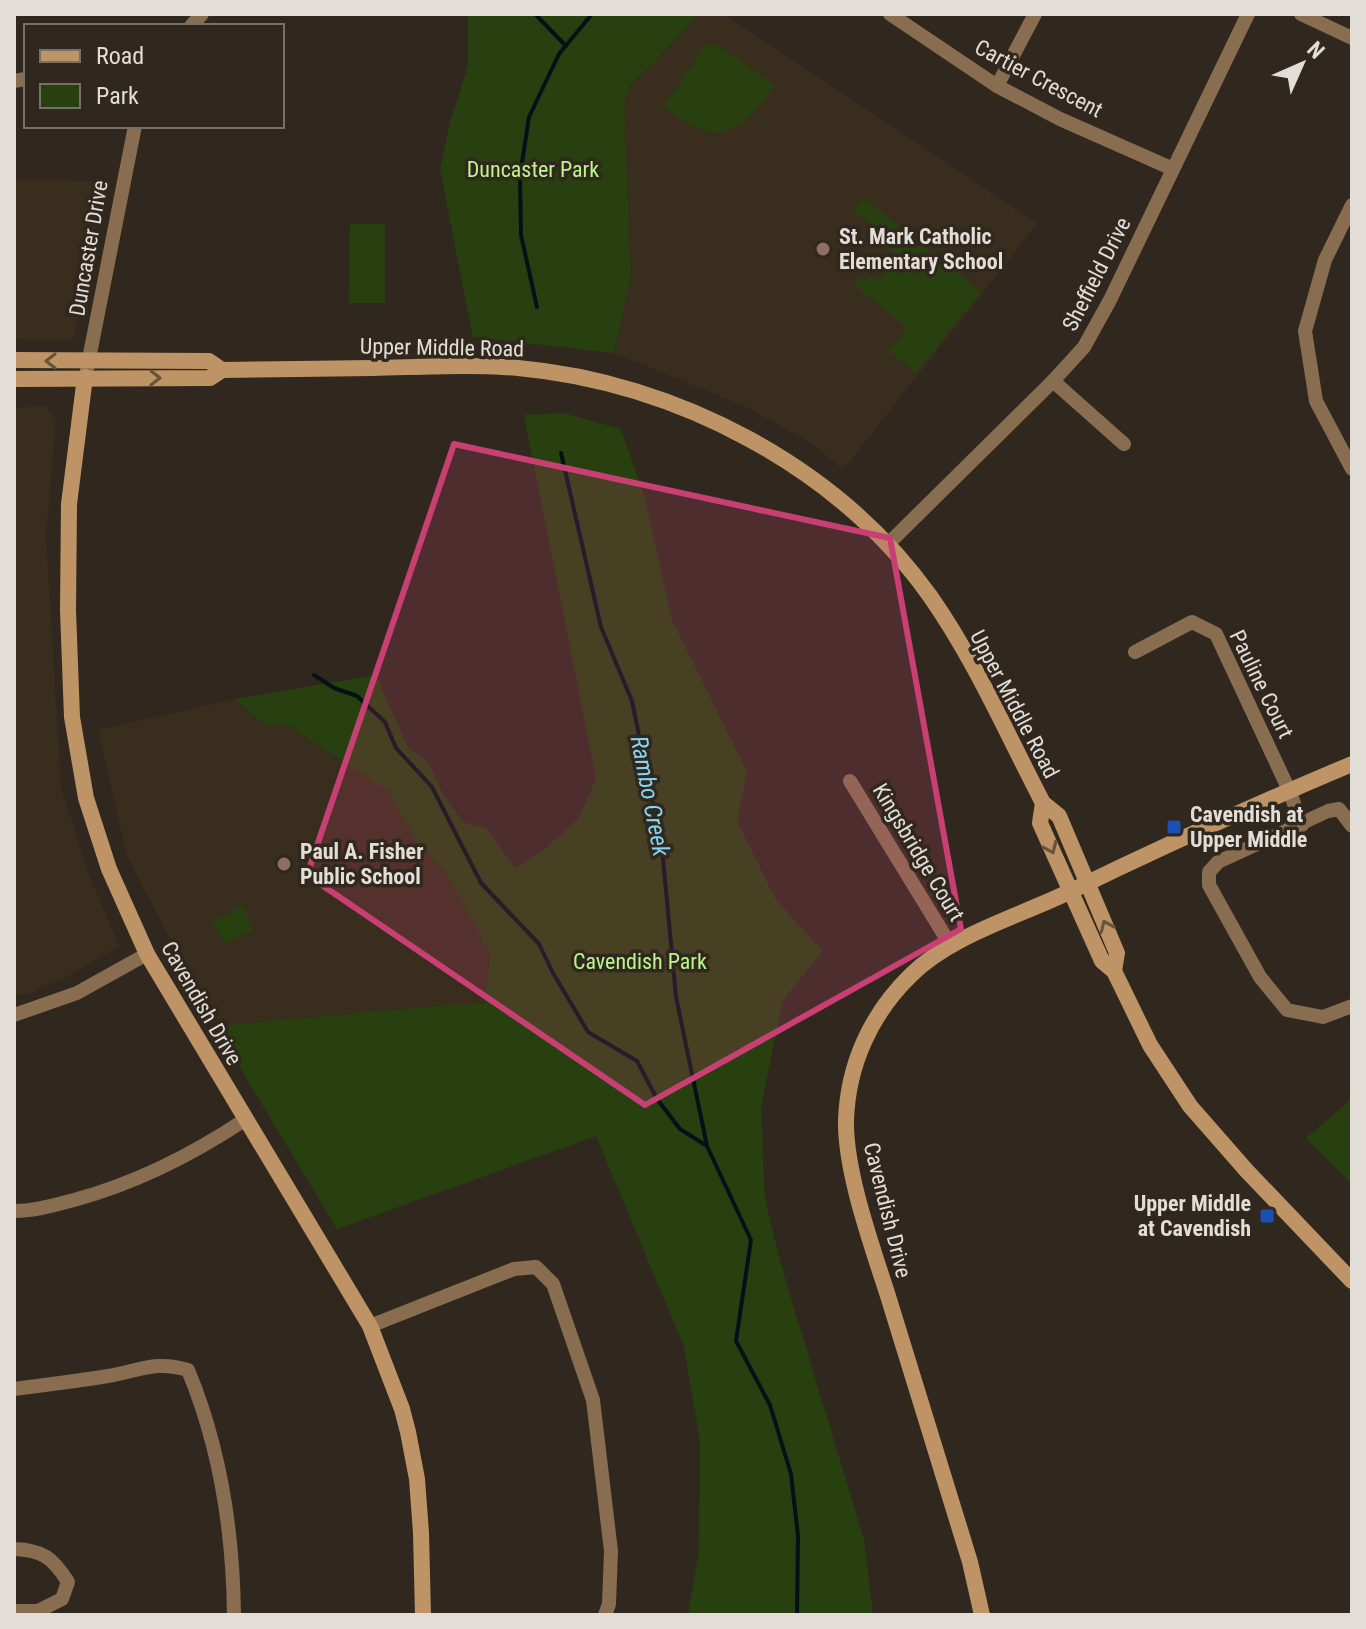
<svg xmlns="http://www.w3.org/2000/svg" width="1366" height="1629" viewBox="0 0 1366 1629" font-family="'Roboto Condensed',sans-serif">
<rect width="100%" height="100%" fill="#30281e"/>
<!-- built -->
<g fill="#392d1d">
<path d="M 698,14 L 723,14 L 1037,224 L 843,470 L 814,445 L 749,408 L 614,353 L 631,275 L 624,105 L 630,85 L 655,62 Z"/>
<path d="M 14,179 L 107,182 L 73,340 L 14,339 Z"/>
<path d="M 46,406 L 56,420 L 46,535 L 61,787 L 88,872 L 119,946 L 65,978 L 30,993 L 14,996 L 14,408 Z"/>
<path d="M 235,699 L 265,725 L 288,725 L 389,792 L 419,846 L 446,872 L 490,955 L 484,1005 L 449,1005 L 215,1026 L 127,856 L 98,730 Z"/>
</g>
<!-- green -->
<g fill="#28400f">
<path d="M 468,14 L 698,14 L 655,62 L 630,85 L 624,104 L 631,275 L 614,353 L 473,337 L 440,169 L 450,123 L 468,66 Z"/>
<path d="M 717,44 L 774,85 C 757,115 728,146 691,125 C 682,120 674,113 664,107 L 704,46 Z"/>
<path d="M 863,197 L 981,292 L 916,373 L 889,351 L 907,328 L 853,284 L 860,276 L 866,281 L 870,276 L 878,281 L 897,256 L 886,247 L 890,240 L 853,210 Z"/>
<path d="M 350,224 L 385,224 L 385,303 L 349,303 Z"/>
<path d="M 563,413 L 621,429 L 645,499 L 672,620 L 747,771 L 737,821 L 776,900 L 823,951 L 783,1000 L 761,1106 L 765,1200 L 781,1265 L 864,1540 L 873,1615 L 688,1615 L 699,1551 L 700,1440 L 684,1347 L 596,1136 L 337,1229 L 215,1026 L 449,1005 L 484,1004 L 490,955 L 446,872 L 419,846 L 389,792 L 288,725 L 265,725 L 235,699 L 376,675 L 408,747 L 428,762 L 444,796 L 463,822 L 487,829 L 515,868 L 540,853 L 578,819 L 596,779 L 524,415 Z"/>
<path d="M 243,905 L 253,930 L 225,943 L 212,922 Z"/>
<path d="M 1352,1099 L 1352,1184 L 1306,1138 Z"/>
</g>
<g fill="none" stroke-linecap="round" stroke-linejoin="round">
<!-- stream -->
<g stroke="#041218" stroke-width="4">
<path d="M 535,14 L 566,46"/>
<path d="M 537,307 L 521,235 L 520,176 L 529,117 L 559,54 L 592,14"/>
<path d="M 561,453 L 601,627 L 632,701 L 662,848 L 676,997 L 707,1146 L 751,1240 L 736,1341 L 770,1405 L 791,1474 L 798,1536 L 797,1615"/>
<path d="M 314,675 L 334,688 L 357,696 L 385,722 L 396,748 L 432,787 L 481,883 L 539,944 L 553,973 L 588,1032 L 637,1061 L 657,1099 L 680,1129 L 707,1146"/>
</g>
<!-- street -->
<g stroke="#886d51" stroke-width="14">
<path d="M 890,14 L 997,86 L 1060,119 L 1173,169"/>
<path d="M 1301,14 L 1352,38"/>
<path d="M 191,26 L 202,14"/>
<path d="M 14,81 L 26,79"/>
<path d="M 997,86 L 1035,14"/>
<path d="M 1352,205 L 1325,260 L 1305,331 L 1316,401 L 1352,469"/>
<path d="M 87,369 L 135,126"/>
<path d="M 1053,381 L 1124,444"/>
<path d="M 887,545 L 1053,381 L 1084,347 L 1110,300 L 1248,14"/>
<path d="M 1135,652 L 1192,622 L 1216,634 L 1289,790 L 1302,825"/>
<path d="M 850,781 L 951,946"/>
<path d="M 1352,826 L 1339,809 L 1328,811 L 1218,862 L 1209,872 L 1209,885 L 1260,977 L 1287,1010 L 1323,1017 L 1352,1006"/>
<path d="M 14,1015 L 77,993 L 147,954"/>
<path d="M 14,1211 C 35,1211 54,1205 74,1200 C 137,1183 192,1155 246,1119"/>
<path d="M 370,1326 L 514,1269 L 536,1267 L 553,1284 L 593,1400 L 611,1551 L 609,1604 L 605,1615"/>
<path d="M 14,1389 C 45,1385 77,1381 108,1376 C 140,1371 154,1360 188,1370 C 220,1447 233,1531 234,1615"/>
<path d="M 14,1549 C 43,1550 53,1558 68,1582 L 62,1599 L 38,1611 L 14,1611"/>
</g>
<!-- secondary -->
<g stroke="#be9365" stroke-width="16">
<path d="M 14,360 L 209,361 L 222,370 C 272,369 323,369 373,368 C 422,367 470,364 518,368 C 676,382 838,467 930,596 C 975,660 1007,734 1043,803 L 1059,816 L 1117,953 L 1114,971"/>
<path d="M 85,377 L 69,504 L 68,611 L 72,717 L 86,798 L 109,869 L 147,954 L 370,1326 L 402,1409 L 408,1432 L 417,1479 L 421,1533 L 423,1615"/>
<path d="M 14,379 L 210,378 L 222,370"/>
<path d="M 1043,803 L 1040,823 L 1102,961 L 1114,971 L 1150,1045 L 1190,1106 L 1246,1170 L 1352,1281"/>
<path d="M 982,1615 L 970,1562 C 943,1473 915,1385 888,1296 C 872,1246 845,1172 846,1120 C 848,1064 871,1014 911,975 C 951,935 1020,916 1071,891 C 1163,846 1257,804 1352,764"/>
</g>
</g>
<!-- one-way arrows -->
<defs><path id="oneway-chevron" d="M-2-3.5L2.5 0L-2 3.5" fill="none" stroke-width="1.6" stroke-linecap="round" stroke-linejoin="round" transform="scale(2)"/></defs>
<g stroke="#69533a">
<use href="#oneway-chevron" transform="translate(51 361) rotate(-180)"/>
<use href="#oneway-chevron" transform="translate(155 378) rotate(1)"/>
<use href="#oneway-chevron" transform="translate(1051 848) rotate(66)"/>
<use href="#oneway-chevron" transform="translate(1106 926) rotate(-113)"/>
</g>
<!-- marked area -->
<path fill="#c83f74" fill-opacity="0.2" stroke="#c83f74" stroke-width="6" stroke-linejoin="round" d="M 454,444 L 890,538 L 961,929 L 645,1105 L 307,875 Z"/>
<!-- markers -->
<g fill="#8d6e63" stroke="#30281e" stroke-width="3">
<circle cx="823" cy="249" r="8"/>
<circle cx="284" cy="864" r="8"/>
</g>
<g fill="#1a4fb4" stroke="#30281e" stroke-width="3">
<rect x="1166" y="819" width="16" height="16" rx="4"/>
<rect x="1259" y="1208" width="16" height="16" rx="4"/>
</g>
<g text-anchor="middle" stroke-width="7" stroke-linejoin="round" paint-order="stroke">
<!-- street labels -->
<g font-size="22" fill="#e2ddd6" stroke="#30281e">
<text transform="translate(1039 78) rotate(28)" y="8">Cartier Crescent</text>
<text transform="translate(88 248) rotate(-80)" y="8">Duncaster Drive</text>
<text transform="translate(1096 274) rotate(-63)" y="8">Sheffield Drive</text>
<text transform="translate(442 347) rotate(1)" y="8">Upper Middle Road</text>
<text transform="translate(1262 684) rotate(64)" y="8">Pauline Court</text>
<text transform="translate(1015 704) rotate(62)" y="8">Upper Middle Road</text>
<text transform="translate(919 852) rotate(59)" y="8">Kingsbridge Court</text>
<text transform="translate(202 1003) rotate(60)" y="8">Cavendish Drive</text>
<text transform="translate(888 1210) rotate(76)" y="8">Cavendish Drive</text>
</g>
<!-- park labels -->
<g font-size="22" fill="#bbf58b" stroke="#30281e">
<text x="533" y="177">Duncaster Park</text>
<text x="640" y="969">Cavendish Park</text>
</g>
<!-- poi labels -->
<g font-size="22" font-weight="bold" fill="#e2ddd6" stroke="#30281e" text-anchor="start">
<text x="839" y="244">St. Mark Catholic<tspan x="839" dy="25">Elementary School</tspan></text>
<text x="1190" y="822">Cavendish at<tspan x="1190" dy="25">Upper Middle</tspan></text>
<text x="300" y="859">Paul A. Fisher<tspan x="300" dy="25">Public School</tspan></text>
<text x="1251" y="1211" text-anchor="end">Upper Middle<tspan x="1251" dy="25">at Cavendish</tspan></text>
</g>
<!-- water labels -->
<g font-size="24" font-style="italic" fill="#85d6f3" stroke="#30281e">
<text transform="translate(650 796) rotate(79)" y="8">Rambo Creek</text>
</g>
</g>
<!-- border -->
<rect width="1366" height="1629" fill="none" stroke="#e2ddd6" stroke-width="32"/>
<!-- legend -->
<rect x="24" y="24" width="260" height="104" fill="#30281e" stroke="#777068" stroke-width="2"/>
<rect x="40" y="50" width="40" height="12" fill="#be9365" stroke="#777068" stroke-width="2"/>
<text x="96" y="64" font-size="24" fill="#e2ddd6">Road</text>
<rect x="40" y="84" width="40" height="24" fill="#28400f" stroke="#777068" stroke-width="2"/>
<text x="96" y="104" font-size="24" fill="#e2ddd6">Park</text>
<!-- north arrow -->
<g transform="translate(1302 64) rotate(45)" stroke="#30281e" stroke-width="6" paint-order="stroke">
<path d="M0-6L14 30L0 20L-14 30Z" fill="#e2ddd6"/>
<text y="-12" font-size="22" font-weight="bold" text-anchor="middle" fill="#e2ddd6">N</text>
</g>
</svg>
